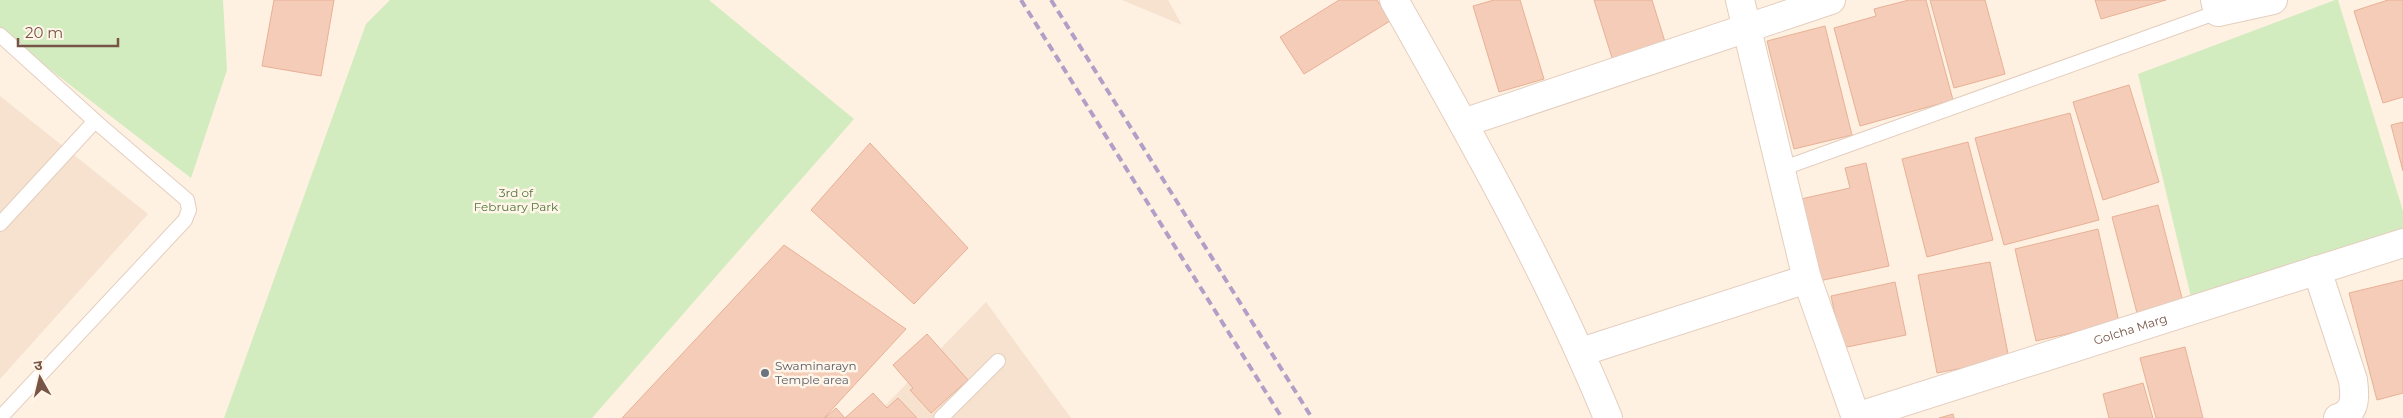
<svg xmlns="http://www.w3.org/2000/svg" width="2403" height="418" viewBox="0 0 2403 418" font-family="Montserrat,'Noto Sans Devanagari',sans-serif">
<rect width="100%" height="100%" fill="#fef1e1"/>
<!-- residential -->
<g fill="#f6e2cf">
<path d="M 1122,0 L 1168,0 L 1182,25 Z"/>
<path d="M 0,96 L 148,214 L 0,379 Z"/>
<path d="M 986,302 L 1071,418 L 873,418 Z"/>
</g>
<!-- green -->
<g fill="#d3ecbf">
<path d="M 0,0 L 223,0 L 227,70 L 191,178 L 0,31 Z"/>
<path d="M 390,0 L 709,0 L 854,119 L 592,418 L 224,418 L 366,24 Z"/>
<path d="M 2335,0 L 2338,0 L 2403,211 L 2403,240 L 2195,314 L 2138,74 Z"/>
</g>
<!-- building -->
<g fill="#f4ccb7" stroke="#e8b096">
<path d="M 274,0 L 334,0 L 321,76 L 262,66 Z"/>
<path d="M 1339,0 L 1377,0 L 1390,21 L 1304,74 L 1280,37 Z"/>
<path d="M 1494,0 L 1520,0 L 1544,79 L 1499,92 L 1473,6 Z"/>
<path d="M 1594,0 L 1652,0 L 1666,45 L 1613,61 Z"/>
<path d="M 1909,0 L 1926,0 L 1953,100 L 1860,126 L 1834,28 L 1876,16 L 1874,9 Z"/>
<path d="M 1930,0 L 1985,0 L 2005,74 L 1954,88 Z"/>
<path d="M 2095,0 L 2166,0 L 2101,19 Z"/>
<path d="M 2388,0 L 2403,0 L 2403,97 L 2383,103 L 2354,11 Z"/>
<path d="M 1825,26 L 1852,135 L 1794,149 L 1767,41 Z"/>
<path d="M 2129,85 L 2159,182 L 2103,200 L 2073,102 Z"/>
<path d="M 2070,113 L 2099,220 L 2004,245 L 1975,138 Z"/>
<path d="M 2403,122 L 2403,171 L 2391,125 Z"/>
<path d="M 1968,142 L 1993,240 L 1927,257 L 1902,159 Z"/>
<path d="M 870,143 L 968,248 L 914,304 L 811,210 Z"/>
<path d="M 1866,163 L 1889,266 L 1819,281 L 1801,199 L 1850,188 L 1845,168 Z"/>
<path d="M 2158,205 L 2183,302 L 2137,313 L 2112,217 Z"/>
<path d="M 2098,229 L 2119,322 L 2036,341 L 2015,249 Z"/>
<path d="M 784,245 L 906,329 L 824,418 L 622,418 Z"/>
<path d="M 1990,262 L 2009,359 L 1937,373 L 1918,275 Z"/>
<path d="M 2403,280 L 2403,393 L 2377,400 L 2349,293 Z"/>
<path d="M 1895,282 L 1906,335 L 1842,348 L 1831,296 Z"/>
<path d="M 927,334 L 968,380 L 931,413 L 910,390 L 913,388 L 893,365 Z"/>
<path d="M 2185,347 L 2203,418 L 2156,418 L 2140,358 Z"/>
<path d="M 2143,383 L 2153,418 L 2109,418 L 2103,394 Z"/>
<path d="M 873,393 L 887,408 L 898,398 L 917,418 L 825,418 L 836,408 L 845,418 Z"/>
<path d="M 1953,414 L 1954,418 L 1939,418 Z"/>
</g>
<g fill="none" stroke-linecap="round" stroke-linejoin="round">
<!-- lane casing -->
<g stroke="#e4cebf" stroke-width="16">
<g id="lane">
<path d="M 0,35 L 95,121 L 187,200 L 189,210 L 185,220 L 0,418"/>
<path d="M 1781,169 L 2218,12"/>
<path d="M 0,224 L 95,121"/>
<path d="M 941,418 L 998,361"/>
</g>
</g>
<!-- street casing -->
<g stroke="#e4cebf" stroke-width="30">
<g id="street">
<path d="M 1394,0 C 1471,136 1549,274 1608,418"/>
<path d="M 1740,0 L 1807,279 L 1856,418"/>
<path d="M 2215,0 L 2218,12 L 2273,0"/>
<path d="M 1463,123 L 1831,0"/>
<path d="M 2317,270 L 2353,380 C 2355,395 2357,413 2338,418"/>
<path d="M 1581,352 L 1807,279"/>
<path id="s1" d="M 1856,417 L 2403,243"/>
</g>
</g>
<!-- lane -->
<use href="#lane" stroke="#fff" stroke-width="14"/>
<!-- street -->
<use href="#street" stroke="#fff" stroke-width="28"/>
<!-- rail -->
<g stroke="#b29fc7" stroke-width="4" stroke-dasharray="8 5" stroke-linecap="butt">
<path d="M 1021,0 L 1282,418"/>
<path d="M 1051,0 L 1312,418"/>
</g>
</g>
<!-- markers -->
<circle fill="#6b7280" stroke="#fff5e8" stroke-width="2" cx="765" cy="373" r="5"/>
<g text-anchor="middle" stroke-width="5" stroke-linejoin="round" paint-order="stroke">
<!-- park labels -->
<g font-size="12" fill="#50773b" stroke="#fff5e8">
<text x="516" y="197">3rd of<tspan x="516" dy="14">February Park</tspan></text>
</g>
<!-- street labels -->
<g font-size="12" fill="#765446" stroke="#fff5e8">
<text dy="4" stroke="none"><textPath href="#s1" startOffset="288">Golcha Marg</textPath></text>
</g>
<!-- worship labels -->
<g font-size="12" fill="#5b616d" stroke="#fff5e8" text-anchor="start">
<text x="775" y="370">Swaminarayn<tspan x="775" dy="14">Temple area</tspan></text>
</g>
</g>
<!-- north arrow -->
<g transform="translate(40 378) rotate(352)" stroke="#fff5e8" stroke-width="4" paint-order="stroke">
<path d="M0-4L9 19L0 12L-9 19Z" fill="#765446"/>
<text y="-8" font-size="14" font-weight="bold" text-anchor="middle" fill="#765446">उ</text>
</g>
<!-- scale -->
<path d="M18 38v8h100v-8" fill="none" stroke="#765446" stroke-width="2.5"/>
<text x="25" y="38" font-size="15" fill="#765446" stroke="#fff5e8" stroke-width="4" paint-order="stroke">20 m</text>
</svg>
